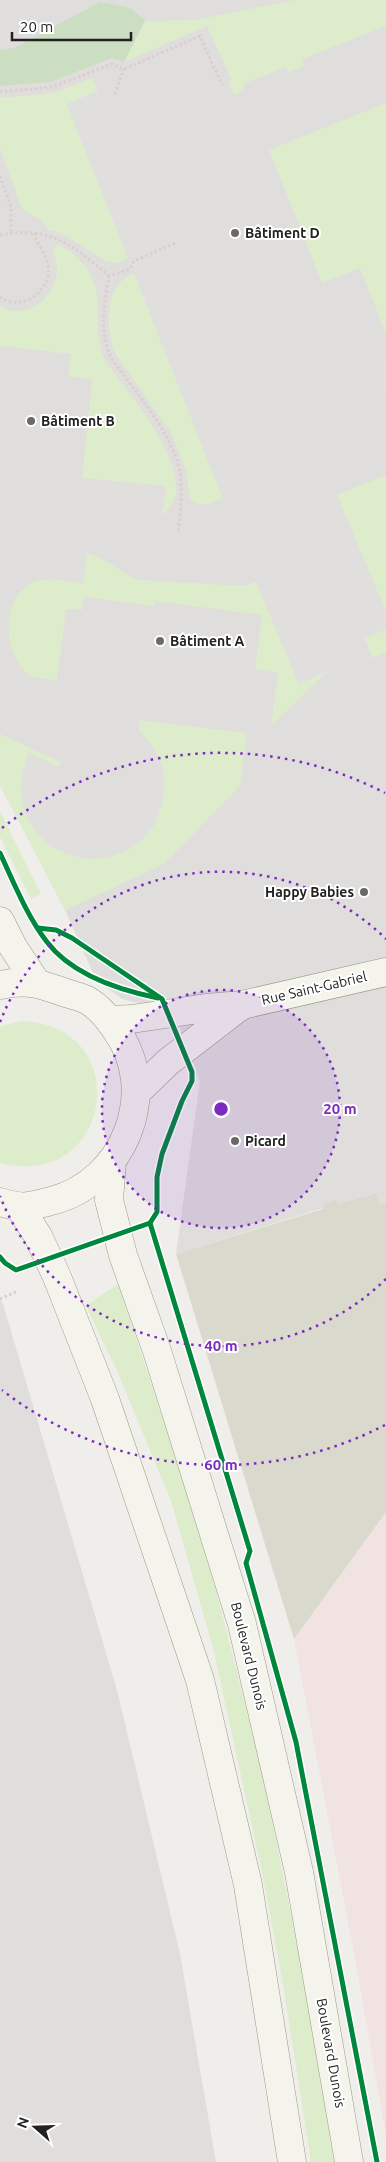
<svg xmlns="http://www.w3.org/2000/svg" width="386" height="2162" viewBox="0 0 386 2162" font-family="Ubuntu,sans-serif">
<rect width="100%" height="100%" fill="#f0eeeb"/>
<!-- residential -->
<g fill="#dfdedc">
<path d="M 0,0 L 386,0 L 386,1203 L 380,1206 L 375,1193 L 338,1204 L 337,1200 L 322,1204 L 323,1208 L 176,1254 L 200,1081 L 172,1006 L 137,1003 L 122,999 L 96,980 L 65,910 L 0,785 Z"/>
<path d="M 0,1299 L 3,1304 L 117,1690 L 180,1954 L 216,2162 L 0,2162 Z"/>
</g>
<!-- commercial -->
<path fill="#f1e3e1" d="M 386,1512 L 386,2136 L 356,1964 L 294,1639 Z"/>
<!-- construction -->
<path fill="#d9d9cd" d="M 376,1193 L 380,1205 L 386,1203 L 386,1512 L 294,1639 L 176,1254 L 323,1209 L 322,1204 L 337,1199 L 338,1204 Z"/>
<!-- grass -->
<g fill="#ddeccb">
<path d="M 295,0 L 386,0 L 386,26 L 302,59 L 304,66 L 288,72 L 286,67 L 243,84 L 244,91 L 234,95 L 228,82 L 232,80 L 207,26 L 124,62 L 145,21 L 194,20 Z"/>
<path d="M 93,78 L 98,91 L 67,104 L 128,258 L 118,263 L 106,261 L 59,232 L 48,230 L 41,220 L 22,209 L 0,148 L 0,98 L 53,93 Z"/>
<path d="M 386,103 L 386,334 L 360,268 L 322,283 L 269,150 Z"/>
<path d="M 57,245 C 65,247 71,251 77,257 C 111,289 89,323 105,360 C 128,392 180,452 176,492 C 175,502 168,509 162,516 L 165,486 L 82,478 L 92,379 L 68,376 L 71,354 L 0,346 L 0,307 C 5,308 10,311 15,311 C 39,312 57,290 57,268 C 57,261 53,256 53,249 Z"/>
<path d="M 134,273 L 223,499 C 210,504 201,508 190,499 L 186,469 L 170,431 L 116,355 C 105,329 103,285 134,273 Z"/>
<path d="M 386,475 L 386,612 L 337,495 Z"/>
<path d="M 87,553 C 106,558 121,573 139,580 L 244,586 L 256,582 L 299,684 L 328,671 L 271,726 L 278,673 L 255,669 L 262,615 L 155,601 L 154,606 L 84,597 L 82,610 L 66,609 L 57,680 C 48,679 37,679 30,676 C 0,654 0,592 38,580 C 52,577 69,581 83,583 Z"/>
<path d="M 386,629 L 386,653 L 372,658 L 364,638 Z"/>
<path d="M 139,720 L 247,733 L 240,786 L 164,864 L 65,910 L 0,785 L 0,734 L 61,762 L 58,767 L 29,753 L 49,845 C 70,856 83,859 107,858 L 153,746 L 139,731 Z"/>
<path d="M 0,811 L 41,894 L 31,899 L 0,837 Z"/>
<path d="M 23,1021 C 137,1027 112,1192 0,1163 L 0,1026 Z"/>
<path d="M 118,1284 L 167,1431 L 214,1582 L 263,1775 L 301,1965 L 334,2162 L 311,2162 L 283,1984 L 262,1871 L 213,1648 L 171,1501 L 118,1373 L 86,1306 Z"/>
</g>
<!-- forest -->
<path fill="#cbdec1" d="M 100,2 L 131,8 L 145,21 L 124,62 L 112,58 L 50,82 L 0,86 L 0,50 L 14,48 Z"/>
<!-- parking -->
<g fill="#e0dfde">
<path d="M 98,91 L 257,495 L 227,507 L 67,104 Z"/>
<path d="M 386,358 L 386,393 L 379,396 L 367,366 Z"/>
<path d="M 82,478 L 166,486 L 162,516 L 79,508 Z"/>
<path d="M 337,495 L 386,612 L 386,629 L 342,648 L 348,663 L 299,684 L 238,537 Z"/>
<path d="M 54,549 L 87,553 L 83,583 L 53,579 L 39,580 L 27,584 L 16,591 L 7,601 L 0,618 L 0,566 L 14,557 L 33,550 Z"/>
<path d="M 0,639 L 9,659 L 18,668 L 32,677 L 17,702 L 0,692 Z"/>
<path d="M 139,731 L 153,746 L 162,765 L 165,785 L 162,805 L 155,824 L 142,840 L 126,851 L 107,858 L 87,859 L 67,854 L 49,845 L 35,830 L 25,813 L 21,793 L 22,772 L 28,753 L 58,767 L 53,789 L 60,810 L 68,818 L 78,824 L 89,826 L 100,826 L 110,823 L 119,816 L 126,808 L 130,799 L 130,776 L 126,765 L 118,757 Z"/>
</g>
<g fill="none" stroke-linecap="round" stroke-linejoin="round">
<!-- secondary casing -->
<g stroke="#999a82" stroke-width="29">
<g id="secondary">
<path d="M 0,921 L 13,947 L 36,982"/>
<path d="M 0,985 C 27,979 41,984 66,993 C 73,995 81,997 87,1000 C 99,1007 109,1019 116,1030 C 161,1092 124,1183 51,1201 C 28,1207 23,1209 0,1202"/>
<path d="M 109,1020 L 132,1019 L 206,1008 L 242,1005 L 386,972"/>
<path d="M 137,1092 L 168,1062 L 242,1005"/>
<path d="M 112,1162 L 109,1200 L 123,1255 L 157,1351 L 242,1624 L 299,1872 L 349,2162"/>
<path d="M 20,1208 L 38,1236 L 57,1277 L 105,1399 L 200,1680 L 248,1885 L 292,2162"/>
</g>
</g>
<!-- path -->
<g stroke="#dccecd" stroke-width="3" stroke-dasharray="2.5 2.5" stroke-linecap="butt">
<path d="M 0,92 L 52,87 L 112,64 L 124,69 L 200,36 L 222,85"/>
<path d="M 115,94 L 124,69"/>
<path d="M 0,176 L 11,207 L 11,233"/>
<path d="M 0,235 C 50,225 74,246 109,276"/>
<path d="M 175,243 L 134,261 L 130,269 L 109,276 C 104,304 99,331 111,358 C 133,389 174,435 180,472 C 183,492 180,513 178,533"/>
<path d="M 0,297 C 21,312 52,292 48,266 C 46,255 38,244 33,234"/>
<path d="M 0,1299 L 18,1291"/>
</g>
<!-- secondary -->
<use href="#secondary" stroke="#f4f4ed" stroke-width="28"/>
<!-- cycleway casing -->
<g stroke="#fff" stroke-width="8">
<g id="cycleway">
<path d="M 0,853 C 14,883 27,916 47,942 C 72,975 119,990 158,998"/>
<path d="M 38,928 L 56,930 L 72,938 L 162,999 L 192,1072 L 192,1081 L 182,1101 L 162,1154 L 157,1177 L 157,1212 L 150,1223 L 250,1551 L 246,1563 L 296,1742 L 377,2162"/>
<path d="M 0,1257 L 5,1263 L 16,1270 L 150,1223"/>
</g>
</g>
<!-- cycleway -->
<use href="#cycleway" stroke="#00873e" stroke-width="5"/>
</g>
<!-- distance rings -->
<circle cx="221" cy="1109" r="119" fill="#7b2cbf" fill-opacity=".12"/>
<g fill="none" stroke="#7b2cbf" stroke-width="2.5" stroke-dasharray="2.5 5">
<circle cx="221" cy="1109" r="119"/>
<path d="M386 1279A237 237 0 0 1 0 1196M0 1022A237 237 0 0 1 386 939"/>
<path d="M385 1425A356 356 0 0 1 2 1390M2 828A356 356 0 0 1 385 793"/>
</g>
<!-- markers -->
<g fill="#6a6968" stroke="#fff" stroke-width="2">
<circle cx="235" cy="233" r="5"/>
<circle cx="31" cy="421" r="5"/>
<circle cx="160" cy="641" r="5"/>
<circle cx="364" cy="892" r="5"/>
<circle cx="235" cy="1141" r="5"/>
</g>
<g text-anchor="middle" stroke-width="4" stroke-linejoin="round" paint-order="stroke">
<!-- poi labels -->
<g font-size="14" font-weight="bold" fill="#222" stroke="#fff" text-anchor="start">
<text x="245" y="238">Bâtiment D</text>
<text x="41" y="426">Bâtiment B</text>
<text x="170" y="646">Bâtiment A</text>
<text x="354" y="897" text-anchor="end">Happy Babies</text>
<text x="245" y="1146">Picard</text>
</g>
<!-- street labels -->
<g font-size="14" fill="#222" stroke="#fff">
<text transform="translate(314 988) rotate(-13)" y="5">Rue Saint-Gabriel</text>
<text transform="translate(249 1656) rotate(76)" y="5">Boulevard Dunois</text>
<text transform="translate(331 2053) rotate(80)" y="5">Boulevard Dunois</text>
</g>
</g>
<circle cx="221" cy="1109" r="8" fill="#7b2cbf" stroke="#fff" stroke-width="2.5"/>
<g font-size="15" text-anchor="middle" font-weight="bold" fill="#7b2cbf" stroke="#fff" stroke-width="4" stroke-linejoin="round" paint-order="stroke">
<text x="340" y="1114">20 m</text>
<text x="221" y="1351">40 m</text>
<text x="221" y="1470">60 m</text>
</g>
<!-- north arrow -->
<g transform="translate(35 2127) rotate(290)" stroke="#ffffff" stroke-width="4" paint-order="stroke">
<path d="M0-4L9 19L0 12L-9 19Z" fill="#222222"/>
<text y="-8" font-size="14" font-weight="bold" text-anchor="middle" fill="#222222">N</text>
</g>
<!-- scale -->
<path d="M12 32v8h119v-8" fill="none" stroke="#222222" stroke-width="2.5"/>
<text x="20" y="32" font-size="15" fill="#222222" stroke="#ffffff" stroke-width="4" paint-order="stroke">20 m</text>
</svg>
